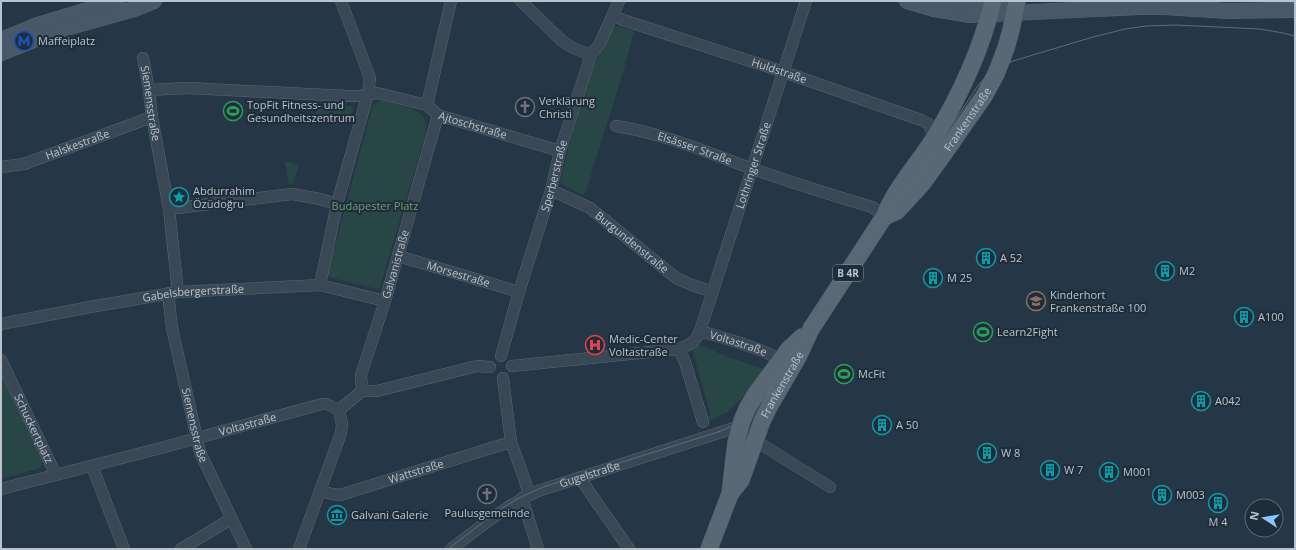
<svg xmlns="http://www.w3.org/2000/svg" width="1296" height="550" viewBox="0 0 1296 550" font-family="'Open Sans',sans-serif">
<rect width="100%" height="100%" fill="#253746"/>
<!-- green -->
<g fill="#284646">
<path d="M 618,26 L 634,31 L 624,69 L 586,191 L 582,195 L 560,183 L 569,145 L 591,72 L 612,29 Z"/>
<path d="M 380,101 L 384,101 C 396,105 425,108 426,124 C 427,128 425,132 425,136 L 380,287 L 377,289 L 329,277 L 327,275 L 373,105 Z"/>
<path d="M 318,104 L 352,106 L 353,109 L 351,118 L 340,115 L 337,125 L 331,124 L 332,118 L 316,114 Z"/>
<path d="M 285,161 L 299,165 L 293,184 L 289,185 Z"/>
<path d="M 698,344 L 723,355 L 764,369 L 741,399 L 727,412 L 708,422 L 706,417 L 711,415 L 692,350 Z"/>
<path d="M 1,368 L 44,459 L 40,468 L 1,479 Z"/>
</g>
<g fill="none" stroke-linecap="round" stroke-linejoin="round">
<!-- minor casing -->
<g stroke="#596672" stroke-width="12">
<g id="minor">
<path d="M 521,1 L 562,41 L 573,48 L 591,55"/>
<path id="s1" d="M 613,16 L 623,20 L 784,72 L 921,120 L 929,124 L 934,138"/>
<path id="s2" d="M 143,58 L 149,90 L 152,117 L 169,209 L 178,292"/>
<path id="s3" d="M 149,90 L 188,88 L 348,96 L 359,96 L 377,93 L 427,105 L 438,115 L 560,151"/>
<path d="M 427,105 L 451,1"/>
<path id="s4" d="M 616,126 C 662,133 706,152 750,168 C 790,182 831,195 872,207 L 878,211 L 884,217"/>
<path id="s5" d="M 1,167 L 24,164 L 152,117"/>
<path id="s6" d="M 551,190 L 590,208 L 676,278 L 692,285 L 713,292"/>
<path d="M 169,209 L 292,194 L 320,199 L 337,204"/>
<path id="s7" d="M 398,256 L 519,292"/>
<path d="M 320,285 L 337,204 L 368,94 L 370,78 L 341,1"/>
<path id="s8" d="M 168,293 L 172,328 L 200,452 L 246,549"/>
<path id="s9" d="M 1,324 L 90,307 L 178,292 L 320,285 L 385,301"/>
<path id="s10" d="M 700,331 L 806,1"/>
<path d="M 679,349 L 685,362 L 703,422"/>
<path id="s11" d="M 501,356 L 519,292 L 551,190 L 560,151 L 591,55 L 600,43 L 619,1"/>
<path id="s12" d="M 1,360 L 56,475"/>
<path id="s13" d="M 512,366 L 679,349 C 691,344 695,343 700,331 C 719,337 774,351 785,364"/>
<path d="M 503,378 L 511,442 L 525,481 L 529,495"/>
<path id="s14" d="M 362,391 L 361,375 L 385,301 L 438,115"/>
<path d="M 92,466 L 124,549"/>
<path d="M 580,478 L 629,549"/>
<path id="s15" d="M 1,489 L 161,448 L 322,404 L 327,404 L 339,410 L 362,391 L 377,391 L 477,366 L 490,367"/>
<path id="s16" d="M 321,491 L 332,494 L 340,495 L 511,442"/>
<path d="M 522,498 L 538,549"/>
<path d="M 181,549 L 231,519"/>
<path d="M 299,549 L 341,433 L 342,424 L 339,410"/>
<path id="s17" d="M 451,549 C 479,528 505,506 538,491 L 734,428 L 740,427 L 756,441 L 830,487"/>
</g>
</g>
<!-- secondary casing -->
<g stroke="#596672" stroke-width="16">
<g id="secondary">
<path d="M 907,1 L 934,9 L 970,15 L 1140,7 L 1164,7 L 1228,11 L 1295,10"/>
<path d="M 950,1 L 973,3 L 1000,1"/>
<path d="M 1,40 L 38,25 L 117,1"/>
<path d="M 1,53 L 59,30 L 134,9 L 154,1"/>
</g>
</g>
<!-- primary casing -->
<g stroke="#475461" stroke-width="18">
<g id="primary">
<path id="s18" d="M 886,216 L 897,211 L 922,184 L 945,152 L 984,96 L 996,74 L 1006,48 L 1011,30 L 1017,1"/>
<path id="s19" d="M 730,494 L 741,480 L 762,421 L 770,405 L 798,357 L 811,329 L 884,217 C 895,189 917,165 933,140 C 960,96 981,51 993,1"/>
<path d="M 709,549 L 730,494 L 736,443 L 742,421 L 747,409 L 755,395 L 789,349 L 802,337"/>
</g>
</g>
<!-- minor -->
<use href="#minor" stroke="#3a4855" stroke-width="11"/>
<!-- secondary -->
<use href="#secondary" stroke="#485868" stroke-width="15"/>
<!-- primary -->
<use href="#primary" stroke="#586875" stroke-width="17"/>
<!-- tram -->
<path stroke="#5c6d7c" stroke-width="1" d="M 448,549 L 499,510 L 517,499 L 543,487 L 721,431 L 742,421 L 754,410 L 766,396 L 787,360 L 879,223 L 917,178 L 979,84 L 995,69 L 1013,61 L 1093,37 L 1125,29 L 1146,26 L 1175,25 L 1260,29 L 1283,33 L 1295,36"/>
</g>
<!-- icons -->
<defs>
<g id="metro-ring" transform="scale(1)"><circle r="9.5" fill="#1f2d3a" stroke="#1a4fb4" stroke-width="1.5"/><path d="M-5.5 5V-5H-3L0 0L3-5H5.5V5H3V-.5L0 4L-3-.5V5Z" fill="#1a4fb4"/></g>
<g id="church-ring" transform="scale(1)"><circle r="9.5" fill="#1f2d3a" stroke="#6b7280" stroke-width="1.5"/><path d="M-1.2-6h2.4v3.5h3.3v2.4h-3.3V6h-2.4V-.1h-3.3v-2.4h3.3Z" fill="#6b7280"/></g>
<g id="stadium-ring" transform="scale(1)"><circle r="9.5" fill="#1f2d3a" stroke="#2e9e5b" stroke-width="1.5"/><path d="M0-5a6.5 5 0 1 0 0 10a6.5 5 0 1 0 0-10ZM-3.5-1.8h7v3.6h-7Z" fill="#2e9e5b"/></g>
<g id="sight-ring" transform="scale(1)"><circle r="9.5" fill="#1f2d3a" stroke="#0f9aa8" stroke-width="1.5"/><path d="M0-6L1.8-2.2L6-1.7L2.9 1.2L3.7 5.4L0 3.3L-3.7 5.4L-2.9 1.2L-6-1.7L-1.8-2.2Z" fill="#0f9aa8"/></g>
<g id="building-ring" transform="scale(1)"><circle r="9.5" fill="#1f2d3a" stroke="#0f9aa8" stroke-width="1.5"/><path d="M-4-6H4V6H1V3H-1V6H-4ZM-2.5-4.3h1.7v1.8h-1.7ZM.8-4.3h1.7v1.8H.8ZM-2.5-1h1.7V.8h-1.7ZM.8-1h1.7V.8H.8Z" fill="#0f9aa8"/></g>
<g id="school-ring" transform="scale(1)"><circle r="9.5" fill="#1f2d3a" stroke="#8d6e63" stroke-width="1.5"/><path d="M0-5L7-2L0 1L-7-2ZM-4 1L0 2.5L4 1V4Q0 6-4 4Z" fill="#8d6e63"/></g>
<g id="hospital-ring" transform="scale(1)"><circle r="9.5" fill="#1f2d3a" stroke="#e0444e" stroke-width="1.5"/><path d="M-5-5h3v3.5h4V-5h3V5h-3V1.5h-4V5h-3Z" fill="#e0444e"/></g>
<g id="museum-ring" transform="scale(1)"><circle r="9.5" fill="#1f2d3a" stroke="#0f9aa8" stroke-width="1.5"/><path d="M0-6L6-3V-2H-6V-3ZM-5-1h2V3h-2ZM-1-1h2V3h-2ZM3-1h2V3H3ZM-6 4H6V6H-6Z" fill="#0f9aa8"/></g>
</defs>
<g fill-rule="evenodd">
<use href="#metro-ring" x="24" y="41"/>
<use href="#church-ring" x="525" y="107"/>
<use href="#stadium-ring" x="233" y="111"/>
<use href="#sight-ring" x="179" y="197"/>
<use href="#building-ring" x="986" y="258"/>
<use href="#building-ring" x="1165" y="271"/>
<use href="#building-ring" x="933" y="278"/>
<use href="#school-ring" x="1036" y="301"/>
<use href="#building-ring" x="1244" y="317"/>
<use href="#stadium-ring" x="983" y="332"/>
<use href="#hospital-ring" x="595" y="345"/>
<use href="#stadium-ring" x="844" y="374"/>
<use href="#building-ring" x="1201" y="401"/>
<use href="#building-ring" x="882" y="425"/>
<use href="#building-ring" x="987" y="453"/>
<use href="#building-ring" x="1050" y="470"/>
<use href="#building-ring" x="1109" y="472"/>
<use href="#church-ring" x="487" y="494"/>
<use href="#building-ring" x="1162" y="495"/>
<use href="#building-ring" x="1218" y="503"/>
<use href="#museum-ring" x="337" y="515"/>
</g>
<g text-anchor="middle" stroke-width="4" stroke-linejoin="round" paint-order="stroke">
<!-- shield labels -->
<rect fill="#1f2d3a" stroke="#8a96a2" stroke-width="1" x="833" y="265" width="30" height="16" rx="3"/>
<g font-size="10" font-weight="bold" fill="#b8c3ce">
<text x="848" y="277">B 4R</text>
</g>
<!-- poi labels -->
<g font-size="11" fill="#b8c3ce" stroke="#1f2d3a" text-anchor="start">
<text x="38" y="45">Maffeiplatz</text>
<text x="539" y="105">Verklärung<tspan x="539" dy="13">Christi</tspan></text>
<text x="247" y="109">TopFit Fitness- und<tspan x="247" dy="13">Gesundheitszentrum</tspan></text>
<text x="193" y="195">Abdurrahim<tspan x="193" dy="13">Özüdoğru</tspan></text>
<text x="1000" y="262">A 52</text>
<text x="1179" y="275">M2</text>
<text x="947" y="282">M 25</text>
<text x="1050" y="299">Kinderhort<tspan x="1050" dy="13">Frankenstraße 100</tspan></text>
<text x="1258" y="321">A100</text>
<text x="997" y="336">Learn2Fight</text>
<text x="609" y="343">Medic-Center<tspan x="609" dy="13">Voltastraße</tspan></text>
<text x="858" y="378">McFit</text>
<text x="1215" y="405">A042</text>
<text x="896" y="429">A 50</text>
<text x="1001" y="457">W 8</text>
<text x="1064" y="474">W 7</text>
<text x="1123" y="476">M001</text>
<text x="1176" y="499">M003</text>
<text x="487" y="517" text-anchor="middle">Paulusgemeinde</text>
<text x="351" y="519">Galvani Galerie</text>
<text x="1218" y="526" text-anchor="middle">M 4</text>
</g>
<!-- street labels -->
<g font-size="11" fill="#b8c3ce" stroke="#1f2d3a">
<text dy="4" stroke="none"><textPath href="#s1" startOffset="175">Huldstraße</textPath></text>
<text dy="4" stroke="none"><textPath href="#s2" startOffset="46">Siemensstraße</textPath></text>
<text dy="4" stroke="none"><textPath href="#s18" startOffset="128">Frankenstraße</textPath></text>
<text dy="4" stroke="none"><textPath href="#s3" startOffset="331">Ajtoschstraße</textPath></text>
<text dy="4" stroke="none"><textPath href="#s5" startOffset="80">Halskestraße</textPath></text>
<text dy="4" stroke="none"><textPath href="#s4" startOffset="82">Elsässer Straße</textPath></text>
<text dy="4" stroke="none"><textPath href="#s10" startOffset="174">Lothringer Straße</textPath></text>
<text dy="4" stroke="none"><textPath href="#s11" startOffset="188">Sperberstraße</textPath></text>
<text dy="4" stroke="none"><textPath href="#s6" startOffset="97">Burgundenstraße</textPath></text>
<text dy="4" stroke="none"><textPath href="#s14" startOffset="132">Galvanistraße</textPath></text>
<text dy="4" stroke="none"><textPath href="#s7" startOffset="63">Morsestraße</textPath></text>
<text dy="4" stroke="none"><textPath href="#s9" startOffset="195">Gabelsbergerstraße</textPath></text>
<text dy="4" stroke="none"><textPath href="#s13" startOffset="237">Voltastraße</textPath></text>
<text dy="4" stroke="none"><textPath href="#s19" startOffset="122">Frankenstraße</textPath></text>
<text dy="4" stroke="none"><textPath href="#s8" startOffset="135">Siemensstraße</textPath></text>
<text dy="4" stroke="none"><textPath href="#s15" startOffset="255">Voltastraße</textPath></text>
<text dy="4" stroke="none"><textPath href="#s12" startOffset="76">Schuckertplatz</textPath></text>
<text dy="4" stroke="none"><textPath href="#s16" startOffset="99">Wattstraße</textPath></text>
<text dy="4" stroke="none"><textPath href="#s17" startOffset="159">Gugelstraße</textPath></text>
</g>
<!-- park labels -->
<g font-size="11" fill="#6da173" stroke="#1f2d3a">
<text x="375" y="210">Budapester Platz</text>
</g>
</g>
<!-- border -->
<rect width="1296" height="550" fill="none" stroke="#b8c3ce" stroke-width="4"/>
<!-- north arrow -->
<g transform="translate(1264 518) rotate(282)"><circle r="19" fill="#1f2d3a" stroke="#5c6975"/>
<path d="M0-3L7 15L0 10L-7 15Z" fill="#8cc6ff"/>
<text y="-6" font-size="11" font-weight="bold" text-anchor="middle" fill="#b8c3ce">N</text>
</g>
</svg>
